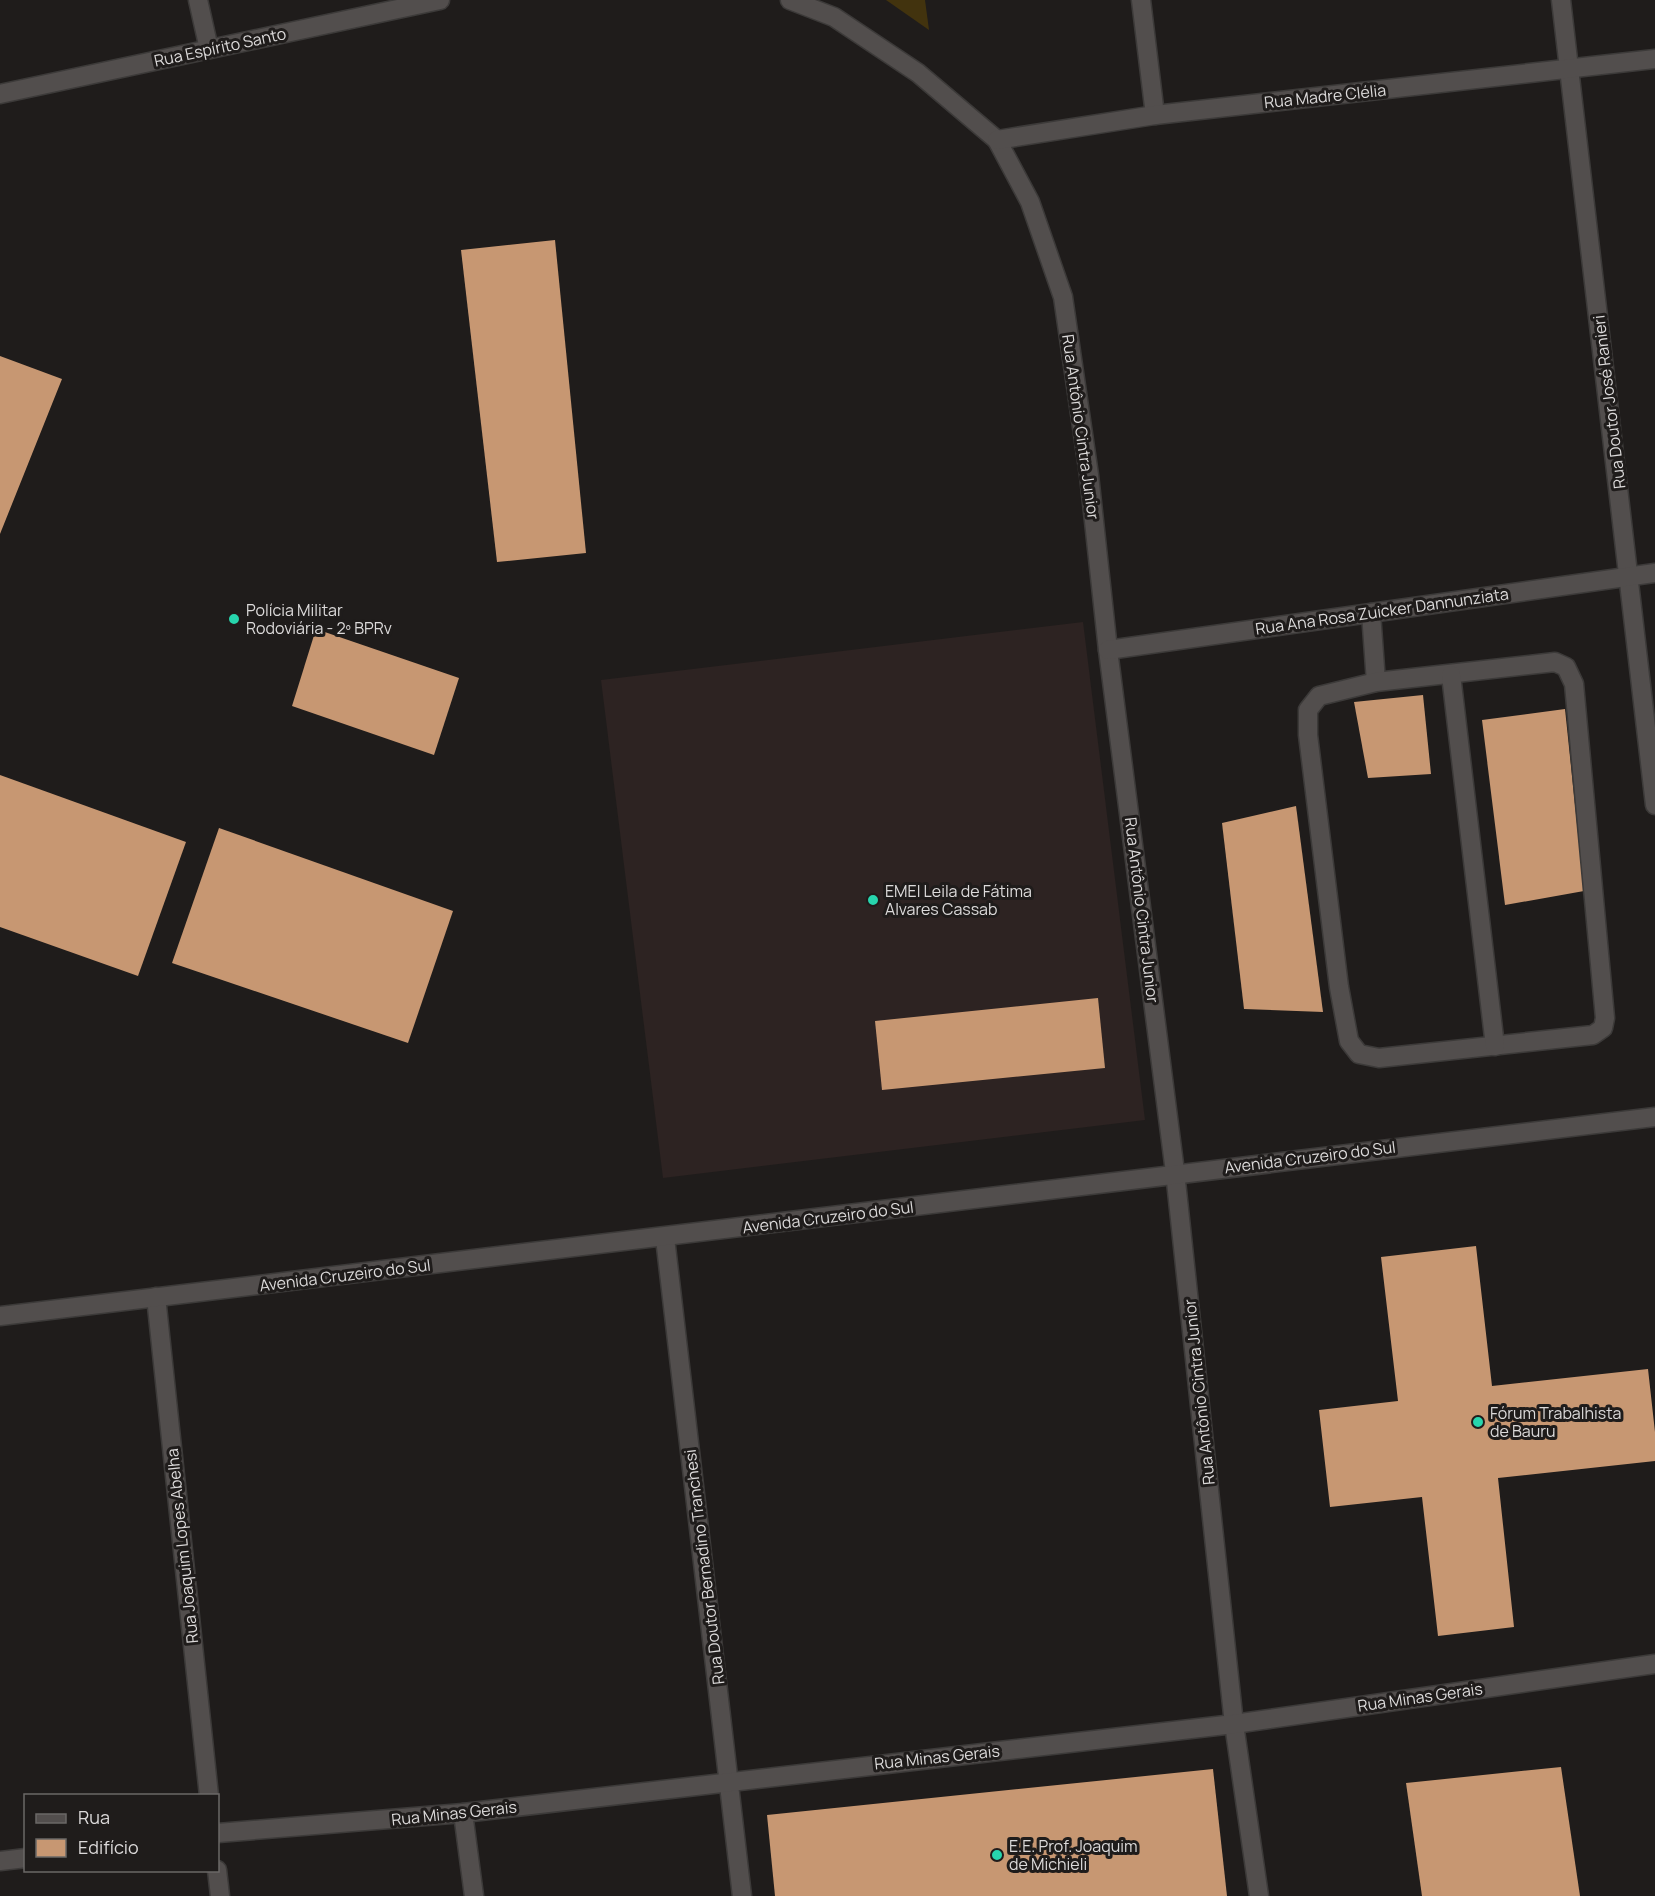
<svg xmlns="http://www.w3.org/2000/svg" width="1655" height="1896" viewBox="0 0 1655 1896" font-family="Manrope,sans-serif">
<rect width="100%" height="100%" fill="#1f1c1b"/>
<!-- built -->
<path fill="#2d2322" d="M 1083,622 L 1145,1120 L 663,1178 L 601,680 Z"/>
<!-- green -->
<path fill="#42330e" d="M 886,0 L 925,0 L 929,30 Z"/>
<!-- building -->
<g fill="#c79772">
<path d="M 555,240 L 586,553 L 497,562 L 461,250 Z"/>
<path d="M 0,356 L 62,379 L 0,534 Z"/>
<path d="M 316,629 L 459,678 L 434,755 L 292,706 Z"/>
<path d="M 1423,695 L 1431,774 L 1368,778 L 1354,702 Z"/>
<path d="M 1565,709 L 1584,891 L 1505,905 L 1482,720 Z"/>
<path d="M 0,775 L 186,842 L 138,976 L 0,927 Z"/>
<path d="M 1296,806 L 1323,1012 L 1244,1009 L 1222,823 Z"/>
<path d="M 219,828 L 453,911 L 408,1043 L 172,963 Z"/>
<path d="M 1098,998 L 1105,1068 L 882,1090 L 875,1021 Z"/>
<path d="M 1476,1246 L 1492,1386 L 1648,1369 L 1655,1432 L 1655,1461 L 1498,1478 L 1514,1627 L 1438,1636 L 1422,1497 L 1330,1507 L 1319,1410 L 1398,1401 L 1381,1257 Z"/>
<path d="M 1561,1767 L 1580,1896 L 1422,1896 L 1406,1783 Z"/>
<path d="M 1213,1769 L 1227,1896 L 775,1896 L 767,1815 Z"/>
</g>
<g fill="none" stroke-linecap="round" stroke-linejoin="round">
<!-- minor casing -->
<g stroke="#3c3a39" stroke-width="21">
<g id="minor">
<path d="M 198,0 L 209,49"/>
<path d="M 790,0 L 834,17 L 918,73 L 997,140 L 1030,202 L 1063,297 L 1089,475 L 1108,650 L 1175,1172 L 1234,1724 L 1259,1896"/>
<path d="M 1141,0 L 1155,115"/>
<path d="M 1561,0 L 1655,805"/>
<path d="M 0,94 L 440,0"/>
<path d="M 997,140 L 1155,115 L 1655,59"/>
<path d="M 1371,613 L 1376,682"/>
<path d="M 1108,650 L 1655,573"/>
<path d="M 1555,662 L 1566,667 L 1574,684 L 1605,1018 L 1603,1028 L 1593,1035 L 1379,1058 L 1359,1054 L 1349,1041 L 1339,987 L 1308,735 L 1308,710 L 1319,696 L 1376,682 Z"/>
<path d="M 1451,675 L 1495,1046"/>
<path d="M 665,1238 L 742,1896"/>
<path d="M 156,1297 L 209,1796"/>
<path d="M 0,1316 L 1655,1117"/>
<path d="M 463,1813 L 474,1896"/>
<path d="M 218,1833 L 463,1813 L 1234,1724 L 1655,1664"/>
<path d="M 0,1861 L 26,1858"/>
<path d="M 217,1870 L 220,1896"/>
</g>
</g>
<!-- minor -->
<use href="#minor" stroke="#524e4d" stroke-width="18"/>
</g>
<!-- markers -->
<g fill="#27d5ad" stroke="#1f1c1b" stroke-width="2">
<circle cx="234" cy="619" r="6"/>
<circle cx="873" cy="900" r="6"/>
<circle cx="1478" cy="1422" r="6"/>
<circle cx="997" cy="1855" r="6"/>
</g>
<g text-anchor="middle" stroke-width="6" stroke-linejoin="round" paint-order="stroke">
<!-- street labels -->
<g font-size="16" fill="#dcdada" stroke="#1f1c1b">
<text transform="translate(220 47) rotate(-12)" y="6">Rua Espírito Santo</text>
<text transform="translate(1325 96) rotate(-6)" y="6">Rua Madre Clélia</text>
<text transform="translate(1609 402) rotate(-97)" y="6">Rua Doutor José Ranieri</text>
<text transform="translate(1081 427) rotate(82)" y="6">Rua Antônio Cintra Junior</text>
<text transform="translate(1382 611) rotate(-8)" y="6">Rua Ana Rosa Zuicker Dannunziata</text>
<text transform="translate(1142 910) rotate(83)" y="6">Rua Antônio Cintra Junior</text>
<text transform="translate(1310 1157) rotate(-7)" y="6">Avenida Cruzeiro do Sul</text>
<text transform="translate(828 1217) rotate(-7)" y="6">Avenida Cruzeiro do Sul</text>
<text transform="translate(345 1275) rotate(-7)" y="6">Avenida Cruzeiro do Sul</text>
<text transform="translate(1199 1392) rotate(-96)" y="6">Rua Antônio Cintra Junior</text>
<text transform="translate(182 1546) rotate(-96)" y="6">Rua Joaquim Lopes Abelha</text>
<text transform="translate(704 1567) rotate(-97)" y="6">Rua Doutor Bernadino Tranchesi</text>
<text transform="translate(1420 1697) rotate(-8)" y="6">Rua Minas Gerais</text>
<text transform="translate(937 1757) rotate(-6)" y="6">Rua Minas Gerais</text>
<text transform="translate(454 1813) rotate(-6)" y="6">Rua Minas Gerais</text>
</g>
<!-- poi labels -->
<g font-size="16" fill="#dcdada" stroke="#1f1c1b" text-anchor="start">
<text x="246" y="616">Polícia Militar<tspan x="246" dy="18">Rodoviária - 2º BPRv</tspan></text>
<text x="885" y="897">EMEI Leila de Fátima<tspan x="885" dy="18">Alvares Cassab</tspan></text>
<text x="1490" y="1419">Fórum Trabalhista<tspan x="1490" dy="18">de Bauru</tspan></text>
<text x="1009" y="1852">E.E. Prof. Joaquim<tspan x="1009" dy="18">de Michieli</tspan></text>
</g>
</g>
<!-- legend -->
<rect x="24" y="1794" width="195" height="78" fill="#1f1c1b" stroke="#6b6867" stroke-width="1.5"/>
<rect x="36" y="1814" width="30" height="9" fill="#524e4d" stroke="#6b6867" stroke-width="1.5"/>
<text x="78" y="1824" font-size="18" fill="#dcdada">Rua</text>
<rect x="36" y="1839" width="30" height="18" fill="#c79772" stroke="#6b6867" stroke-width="1.5"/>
<text x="78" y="1854" font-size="18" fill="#dcdada">Edifício</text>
</svg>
